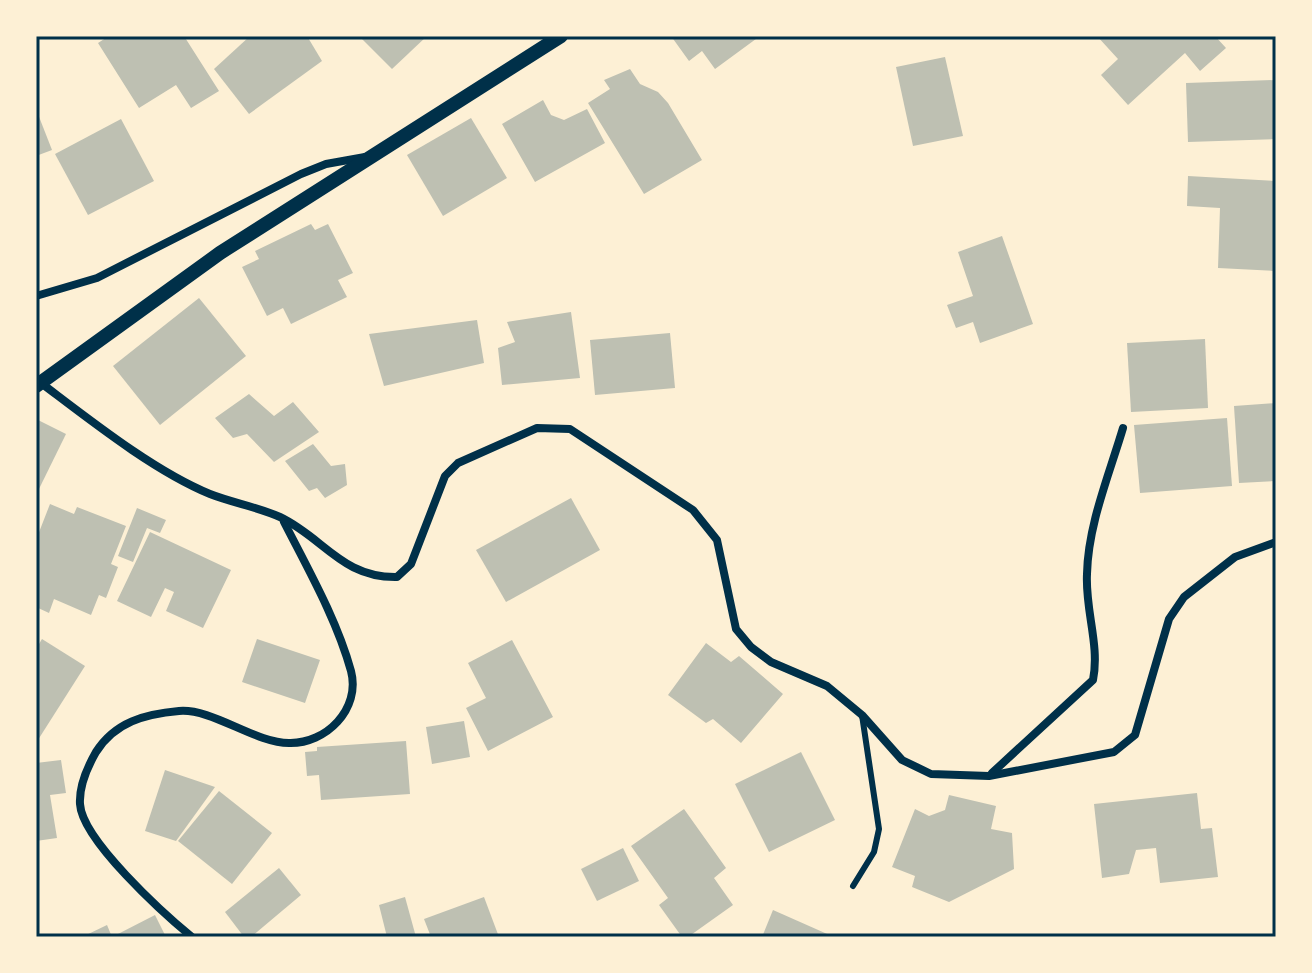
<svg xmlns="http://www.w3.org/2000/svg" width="1312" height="973" viewBox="0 0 1312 973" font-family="'Fira Sans',sans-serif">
<rect width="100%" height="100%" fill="#fdf0d5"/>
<!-- building -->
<g fill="#bec0b2">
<path d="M 109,36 L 184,36 L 219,91 L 191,108 L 176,85 L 139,108 L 98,43 Z"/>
<path d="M 250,36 L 307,36 L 322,61 L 249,114 L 214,69 Z"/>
<path d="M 359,36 L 427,36 L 392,69 Z"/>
<path d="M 671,36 L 760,36 L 715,69 L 702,51 L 689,61 Z"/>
<path d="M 1097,36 L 1215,36 L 1226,48 L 1200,71 L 1185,53 L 1128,105 L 1101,75 L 1118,59 Z"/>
<path d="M 945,57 L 963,136 L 913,146 L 896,67 Z"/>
<path d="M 630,69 L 640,84 L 658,92 L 668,103 L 702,160 L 644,194 L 588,103 L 610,89 L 604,80 Z"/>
<path d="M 1275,80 L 1276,139 L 1188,142 L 1186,83 Z"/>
<path d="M 543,100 L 551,115 L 564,120 L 587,109 L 605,143 L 535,182 L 502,124 Z"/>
<path d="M 36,109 L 52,150 L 36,156 Z"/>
<path d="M 471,118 L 507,178 L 443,216 L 407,155 Z"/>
<path d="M 121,119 L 154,181 L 88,215 L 55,154 Z"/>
<path d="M 1188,176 L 1276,181 L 1276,271 L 1218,268 L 1220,208 L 1187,206 Z"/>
<path d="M 311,224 L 315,230 L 328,224 L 353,273 L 338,280 L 347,297 L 291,324 L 283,308 L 267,316 L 242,267 L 259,259 L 255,251 Z"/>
<path d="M 1002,236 L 1033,324 L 980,343 L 973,322 L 956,328 L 947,305 L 973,296 L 958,252 Z"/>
<path d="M 199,298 L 246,356 L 160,425 L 113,366 Z"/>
<path d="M 571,312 L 580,378 L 502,385 L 498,348 L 515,342 L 507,322 Z"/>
<path d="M 477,320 L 484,363 L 384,386 L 369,334 Z"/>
<path d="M 670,333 L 675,388 L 595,395 L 590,340 Z"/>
<path d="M 1205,339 L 1208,408 L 1131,412 L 1127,343 Z"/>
<path d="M 249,394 L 274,416 L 293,402 L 319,432 L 274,462 L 247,434 L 233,438 L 215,418 Z"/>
<path d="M 1276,403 L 1276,481 L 1239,483 L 1234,406 Z"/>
<path d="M 1227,418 L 1232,486 L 1140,493 L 1134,425 Z"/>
<path d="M 36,419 L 66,434 L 36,495 Z"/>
<path d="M 313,444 L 331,466 L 345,464 L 347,485 L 325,498 L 317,488 L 309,491 L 285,461 Z"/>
<path d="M 571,498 L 600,550 L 506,602 L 476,550 Z"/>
<path d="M 50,504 L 74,514 L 77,507 L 126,526 L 111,564 L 118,567 L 106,598 L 99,595 L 91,615 L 54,599 L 49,613 L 36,607 L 36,540 Z"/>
<path d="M 137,508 L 166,520 L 160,533 L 147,528 L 133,562 L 118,556 Z"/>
<path d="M 150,532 L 231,570 L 203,628 L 166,611 L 174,592 L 165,588 L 151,617 L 117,601 Z"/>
<path d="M 42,639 L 85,666 L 36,743 L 36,649 Z"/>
<path d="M 257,639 L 320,660 L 305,703 L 242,682 Z"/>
<path d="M 512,640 L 553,717 L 488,751 L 466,708 L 486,698 L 468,663 Z"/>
<path d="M 706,643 L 731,662 L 739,656 L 783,694 L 741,743 L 713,719 L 706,723 L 668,695 Z"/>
<path d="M 464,721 L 470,757 L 432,764 L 426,727 Z"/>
<path d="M 406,741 L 410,794 L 321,800 L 319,775 L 307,776 L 305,752 L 317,751 L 317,747 Z"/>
<path d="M 801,752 L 835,820 L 769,852 L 735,784 Z"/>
<path d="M 61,760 L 66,793 L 50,795 L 57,838 L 36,841 L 36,763 Z"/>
<path d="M 165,770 L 215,787 L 176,841 L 145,831 Z"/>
<path d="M 219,791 L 272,833 L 232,884 L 178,841 Z"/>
<path d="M 1197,793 L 1201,829 L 1212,828 L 1218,877 L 1160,883 L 1156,848 L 1136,850 L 1129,874 L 1102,878 L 1094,804 Z"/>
<path d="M 949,795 L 996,806 L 991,829 L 1012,833 L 1014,869 L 949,902 L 912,887 L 915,876 L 892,867 L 915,809 L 929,816 L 945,810 Z"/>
<path d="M 684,809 L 726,868 L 714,878 L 733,905 L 688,937 L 682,937 L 659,905 L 668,898 L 631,846 Z"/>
<path d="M 623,848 L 639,881 L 597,901 L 581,869 Z"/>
<path d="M 279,868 L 301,895 L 251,937 L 244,937 L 225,912 Z"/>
<path d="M 405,897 L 416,937 L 387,937 L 379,905 Z"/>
<path d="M 484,897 L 499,937 L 431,937 L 424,919 Z"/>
<path d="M 773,910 L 834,937 L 762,937 Z"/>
<path d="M 155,915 L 166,937 L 117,937 L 116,935 Z"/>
<path d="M 107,925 L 112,937 L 82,937 Z"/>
</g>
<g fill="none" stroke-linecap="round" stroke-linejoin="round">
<!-- service -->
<path stroke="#003049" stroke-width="6" d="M 853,886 L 874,852 L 879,829 L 862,715"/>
<!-- minor -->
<g stroke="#003049" stroke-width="8">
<path d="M 36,296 L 97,278 L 301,174 L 326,164 L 365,157"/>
<path d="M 41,383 C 90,420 154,471 210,494 C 233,503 258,507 280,517 C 324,538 342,578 397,577 L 411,564 L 445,476 L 458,463 L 537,428 L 570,429 L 693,510 L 717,540 L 736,629 L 751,647 L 771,662 L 827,686 L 862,715 L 902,760 L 931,774 L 989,776 L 1114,752 L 1135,735 L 1169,619 L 1184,597 L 1235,557 L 1276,542"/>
<path d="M 992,773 L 1093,680 C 1100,645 1085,610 1087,574 C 1088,525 1109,475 1123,428"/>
<path d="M 192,937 C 164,914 82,840 80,804 C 79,787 88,766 96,752 C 115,722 145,714 179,711 C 212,708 255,743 289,743 C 326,744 361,709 351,671 C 337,620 308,569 284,522"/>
</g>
<!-- tertiary -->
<path stroke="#003049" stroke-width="14" d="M 36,386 L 220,253 L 561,36"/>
</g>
<!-- border -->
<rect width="1312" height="973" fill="none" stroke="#fdf0d5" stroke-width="76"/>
<rect x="38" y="38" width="1236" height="897" fill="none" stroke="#003049" stroke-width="3"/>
</svg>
